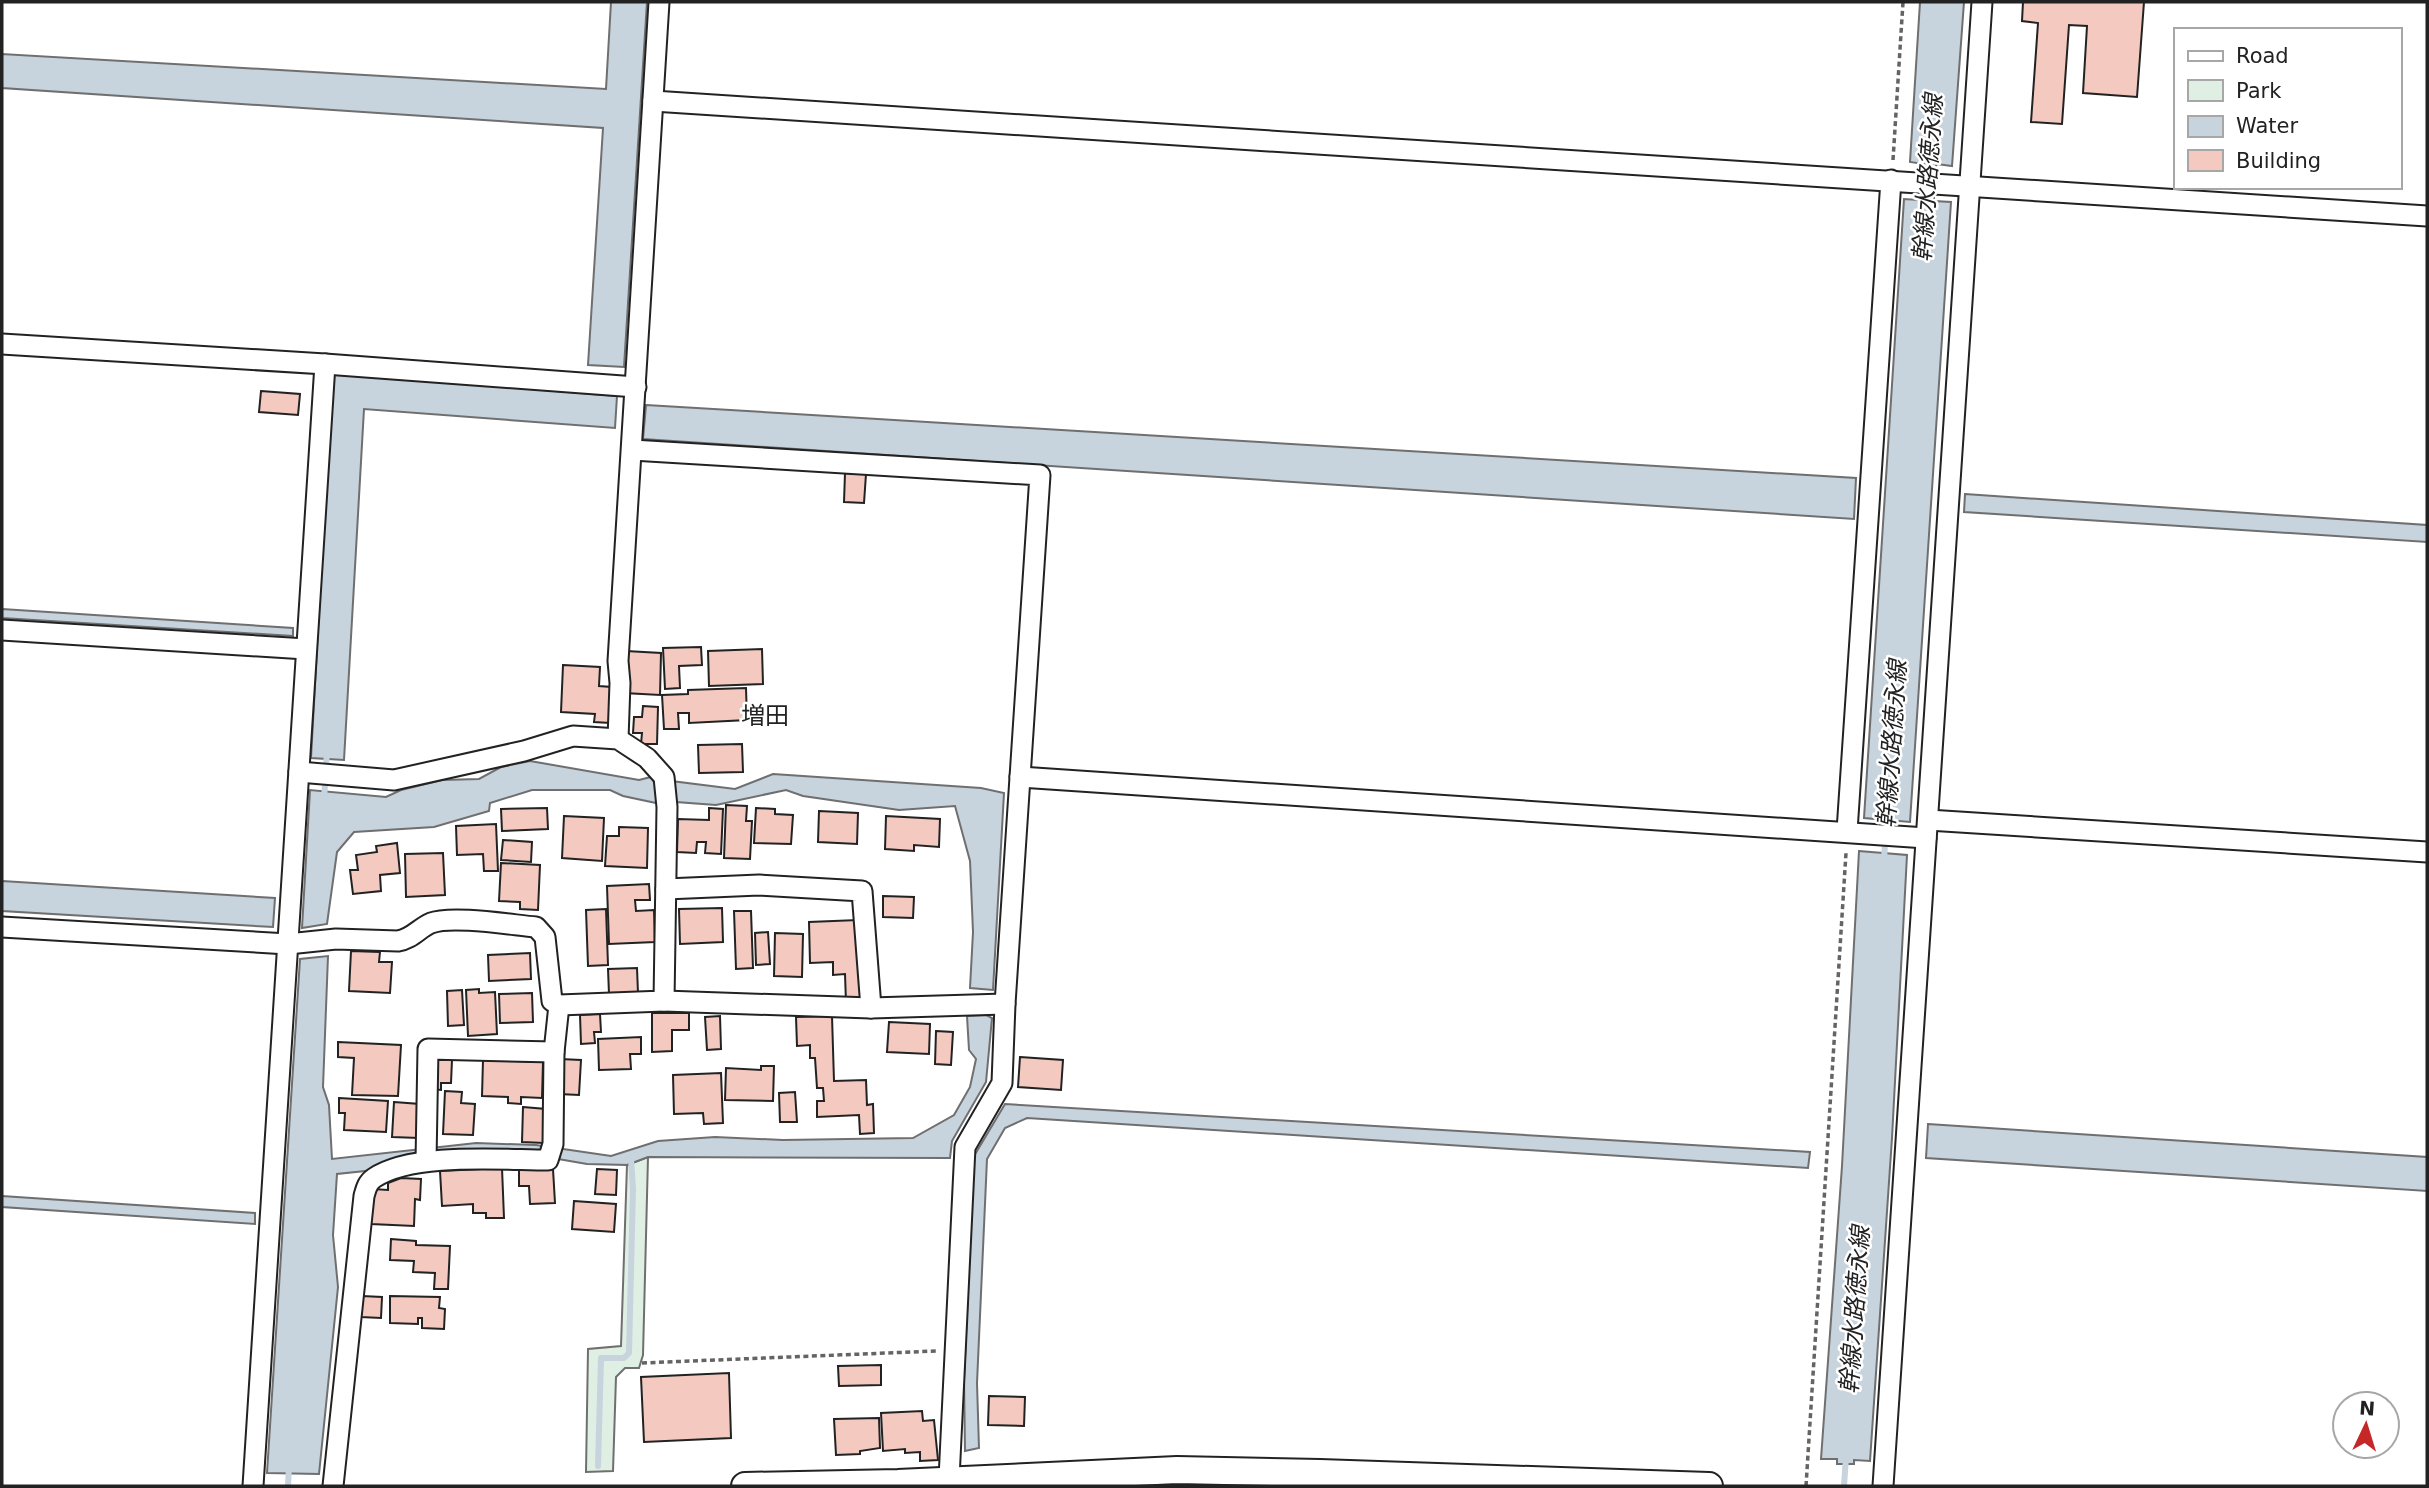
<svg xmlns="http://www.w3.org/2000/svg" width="2429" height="1488" viewBox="0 0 2429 1488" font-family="'DejaVu Sans','Noto Sans JP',sans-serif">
<rect width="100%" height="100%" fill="#fff"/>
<!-- green -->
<path fill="#e0efe3" stroke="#6f6f6f" stroke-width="2" d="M 648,1157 L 643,1355 L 639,1368 L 625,1368 L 616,1377 L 613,1471 L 586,1472 L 588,1349 L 621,1346 L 627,1165 Z"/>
<!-- water -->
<g fill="#c7d3dd" stroke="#6f6f6f" stroke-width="2">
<path d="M 611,2 L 647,2 L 624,367 L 588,365 L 603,128 L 2,88 L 2,54 L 606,89 Z"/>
<path d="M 1920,2 L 1964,2 L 1952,166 L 1937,164 L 1934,170 L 1923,169 L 1924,164 L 1910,162 Z"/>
<path d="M 1920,191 L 1934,192 L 1934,201 L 1951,202 L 1910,822 L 1864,818 L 1904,199 L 1919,200 Z"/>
<path d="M 332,373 L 617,396 L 615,428 L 364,409 L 344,760 L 311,758 Z"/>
<path d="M 646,405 L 1856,478 L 1854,519 L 643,439 Z"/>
<path d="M 1965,494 L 2427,525 L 2427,542 L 1964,512 Z"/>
<path d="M 2,609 L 293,628 L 293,636 L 2,618 Z"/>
<path d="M 530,761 L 639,780 L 651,777 L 659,789 L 656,803 L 623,796 L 610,790 L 532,790 L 490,803 L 489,811 L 434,827 L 354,832 L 337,852 L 327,924 L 302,928 L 310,790 L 386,797 L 401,790 L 442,780 L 479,779 L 501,767 Z"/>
<path d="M 773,774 L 981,788 L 1004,793 L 993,990 L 970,988 L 973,932 L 970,861 L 955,806 L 899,810 L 803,796 L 786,790 L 716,805 L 676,802 L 671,781 L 735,789 Z"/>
<path d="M 1859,851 L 1907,855 L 1892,1138 L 1870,1461 L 1854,1460 L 1854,1464 L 1837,1464 L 1837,1459 L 1821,1459 L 1842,1166 Z"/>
<path d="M 2,881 L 275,898 L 273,927 L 2,911 Z"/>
<path d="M 328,956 L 323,1087 L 329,1105 L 332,1159 L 476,1143 L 536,1145 L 611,1156 L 658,1141 L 715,1137 L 783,1140 L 913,1138 L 954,1115 L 970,1087 L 976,1059 L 969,1050 L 967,1016 L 986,1015 L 992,1018 L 986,1082 L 952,1141 L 950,1158 L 648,1157 L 627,1165 L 587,1164 L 529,1154 L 337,1174 L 333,1235 L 338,1287 L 319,1474 L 267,1473 L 300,959 Z"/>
<path d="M 1005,1104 L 1810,1152 L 1808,1168 L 1027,1118 L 1005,1128 L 987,1159 L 977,1383 L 979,1448 L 965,1451 L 964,1380 L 974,1156 Z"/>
<path d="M 1928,1124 L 2427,1157 L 2427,1191 L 1926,1158 Z"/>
<path d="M 2,1196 L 255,1213 L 255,1224 L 2,1207 Z"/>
</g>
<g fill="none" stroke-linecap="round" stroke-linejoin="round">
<!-- stream -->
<g stroke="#c7d3dd" stroke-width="6">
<path d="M 324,800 L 327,751"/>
<path d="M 1884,859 L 1887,814"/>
<path d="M 598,1466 L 601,1358 L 624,1358 L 629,1353 L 633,1189 L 631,1159"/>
<path d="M 288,1486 L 289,1466"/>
<path d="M 1844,1486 L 1846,1457"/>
</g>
</g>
<!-- building -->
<g fill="#f3c9c0" stroke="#222" stroke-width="2">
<path d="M 2023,2 L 2144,2 L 2137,97 L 2083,93 L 2087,26 L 2069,25 L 2062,124 L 2031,122 L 2038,23 L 2022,21 Z"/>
<path d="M 261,391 L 300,394 L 298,415 L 259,412 Z"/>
<path d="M 845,473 L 866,474 L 864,503 L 844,502 Z"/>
<path d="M 701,647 L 702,665 L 679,666 L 680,688 L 665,689 L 663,648 Z"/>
<path d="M 762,649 L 763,684 L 709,686 L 708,651 Z"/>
<path d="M 626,651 L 661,653 L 660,695 L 624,693 Z"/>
<path d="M 563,665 L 600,667 L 599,686 L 612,687 L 610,723 L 594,722 L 595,714 L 561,712 Z"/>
<path d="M 746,688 L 747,720 L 689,723 L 689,713 L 678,713 L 679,729 L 664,729 L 662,695 L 688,694 L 688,690 Z"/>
<path d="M 643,706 L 658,707 L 657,744 L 641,744 L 642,733 L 633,733 L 634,717 L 642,717 Z"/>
<path d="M 742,744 L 743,772 L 699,773 L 698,745 Z"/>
<path d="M 726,805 L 747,806 L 746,821 L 752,821 L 750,859 L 724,858 Z"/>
<path d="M 547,808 L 548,829 L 502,831 L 501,809 Z"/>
<path d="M 709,808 L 723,809 L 721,854 L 705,853 L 706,842 L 697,842 L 696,853 L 677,852 L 678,819 L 709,820 Z"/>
<path d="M 756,808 L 775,809 L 775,814 L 793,815 L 791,844 L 754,843 Z"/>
<path d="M 819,811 L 858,813 L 857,844 L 818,842 Z"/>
<path d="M 564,816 L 604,818 L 602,861 L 562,858 Z"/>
<path d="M 886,816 L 940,819 L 939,847 L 914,845 L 914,851 L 885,849 Z"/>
<path d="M 496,824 L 498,871 L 484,871 L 483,854 L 457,855 L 456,826 Z"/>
<path d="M 619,827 L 648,828 L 647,868 L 605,866 L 607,836 L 619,836 Z"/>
<path d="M 503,840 L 532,842 L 531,862 L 501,860 Z"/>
<path d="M 397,843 L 400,873 L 380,875 L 381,891 L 353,894 L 350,870 L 358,870 L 356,855 L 377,852 L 376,846 Z"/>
<path d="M 443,853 L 445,895 L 406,897 L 405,854 Z"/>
<path d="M 501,863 L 540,865 L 538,910 L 520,909 L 520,902 L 499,901 Z"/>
<path d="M 649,884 L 650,900 L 635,900 L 636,911 L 654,910 L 655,942 L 609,944 L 607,886 Z"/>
<path d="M 883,896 L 914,897 L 913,918 L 883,917 Z"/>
<path d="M 722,908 L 723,942 L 680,944 L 679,909 Z"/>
<path d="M 606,909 L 608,965 L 588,966 L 586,910 Z"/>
<path d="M 734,911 L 751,911 L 753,968 L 736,969 Z"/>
<path d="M 858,920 L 861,1002 L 846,1003 L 845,974 L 833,975 L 833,962 L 810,963 L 809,922 Z"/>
<path d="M 768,932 L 770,964 L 756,965 L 755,933 Z"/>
<path d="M 775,933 L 803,934 L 802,977 L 774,976 Z"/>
<path d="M 351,951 L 380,952 L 379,962 L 392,962 L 390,993 L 349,991 Z"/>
<path d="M 530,953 L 531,979 L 489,981 L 488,955 Z"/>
<path d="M 637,968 L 638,993 L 609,994 L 608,969 Z"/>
<path d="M 479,989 L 479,993 L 495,992 L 497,1034 L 468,1036 L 466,990 Z"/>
<path d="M 462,990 L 464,1025 L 448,1026 L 447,991 Z"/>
<path d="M 532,993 L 533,1022 L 500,1023 L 499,994 Z"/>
<path d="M 652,1013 L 689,1013 L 689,1030 L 672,1030 L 672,1051 L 652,1052 Z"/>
<path d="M 600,1014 L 601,1032 L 594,1032 L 595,1043 L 581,1044 L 580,1015 Z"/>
<path d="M 720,1016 L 721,1049 L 707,1050 L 705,1017 Z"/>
<path d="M 832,1016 L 834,1081 L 866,1080 L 867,1105 L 873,1104 L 874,1133 L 860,1134 L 859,1115 L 817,1117 L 817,1101 L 824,1101 L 823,1088 L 817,1088 L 815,1058 L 810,1058 L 810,1045 L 797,1046 L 796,1017 Z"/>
<path d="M 889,1022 L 930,1024 L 929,1054 L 887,1052 Z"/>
<path d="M 936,1031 L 953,1032 L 951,1065 L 935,1064 Z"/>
<path d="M 641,1037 L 641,1054 L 630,1054 L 631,1069 L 599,1070 L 598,1039 Z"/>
<path d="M 338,1042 L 401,1045 L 398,1096 L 352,1095 L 354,1058 L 338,1057 Z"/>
<path d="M 1020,1057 L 1063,1060 L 1061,1090 L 1018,1087 Z"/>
<path d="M 433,1059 L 452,1060 L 451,1083 L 441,1083 L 441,1090 L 432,1089 Z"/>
<path d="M 560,1059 L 581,1060 L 579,1095 L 559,1094 Z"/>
<path d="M 483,1060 L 543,1062 L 542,1098 L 521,1097 L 521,1104 L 508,1103 L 508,1097 L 482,1096 Z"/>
<path d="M 761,1066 L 774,1066 L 773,1101 L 725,1100 L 726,1068 L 761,1070 Z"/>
<path d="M 721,1073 L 723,1123 L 704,1124 L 703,1113 L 674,1114 L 673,1075 Z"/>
<path d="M 445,1091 L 462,1092 L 461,1103 L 475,1104 L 473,1135 L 443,1134 Z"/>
<path d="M 795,1092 L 797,1122 L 780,1122 L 779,1093 Z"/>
<path d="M 339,1098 L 388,1101 L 386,1132 L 344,1130 L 345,1113 L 339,1113 Z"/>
<path d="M 394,1102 L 420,1104 L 419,1138 L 392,1137 Z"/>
<path d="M 523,1107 L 546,1109 L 544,1143 L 522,1142 Z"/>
<path d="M 502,1168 L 504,1218 L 486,1218 L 486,1213 L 473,1213 L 473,1204 L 442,1206 L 440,1171 Z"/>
<path d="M 553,1169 L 555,1203 L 530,1204 L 529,1186 L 519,1186 L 519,1170 Z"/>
<path d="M 597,1169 L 617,1170 L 616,1195 L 595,1194 Z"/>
<path d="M 401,1178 L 421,1179 L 420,1200 L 415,1199 L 414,1226 L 371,1224 L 373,1189 L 388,1190 L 388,1183 Z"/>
<path d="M 574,1201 L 616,1204 L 614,1232 L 572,1229 Z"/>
<path d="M 391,1239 L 416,1241 L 416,1245 L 450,1246 L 448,1289 L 434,1289 L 435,1273 L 413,1272 L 414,1261 L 390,1260 Z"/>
<path d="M 362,1296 L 382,1297 L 381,1318 L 361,1317 Z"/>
<path d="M 390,1296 L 440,1297 L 439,1308 L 445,1309 L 444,1329 L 422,1328 L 422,1318 L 418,1318 L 418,1324 L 390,1323 Z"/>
<path d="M 881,1365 L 881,1385 L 839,1386 L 838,1366 Z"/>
<path d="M 729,1373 L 731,1438 L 644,1442 L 641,1377 Z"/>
<path d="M 989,1396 L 1025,1397 L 1024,1426 L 988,1425 Z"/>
<path d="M 922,1411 L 923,1421 L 934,1420 L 938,1460 L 920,1461 L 920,1452 L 905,1453 L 905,1449 L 883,1451 L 881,1413 Z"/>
<path d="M 879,1418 L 880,1448 L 860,1451 L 860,1454 L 836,1455 L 834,1419 Z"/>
</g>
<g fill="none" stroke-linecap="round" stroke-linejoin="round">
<!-- street casing -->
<g stroke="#222" stroke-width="23">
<g id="street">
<path d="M 653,101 L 2427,216"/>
<path d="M 2,344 L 325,364 L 636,387"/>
<path d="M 632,450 L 1040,475 L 1005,1004 L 1002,1083 L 965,1147 L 949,1479"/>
<path d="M 2,630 L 306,649"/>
<path d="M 618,739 L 620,683 L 618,661 L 659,2"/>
<path d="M 1020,777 L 1926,838"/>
<path d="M 1928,820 L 2427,852"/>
<path d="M 1847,831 L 1891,180"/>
<path d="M 666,889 L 759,885 L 862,891 L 871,1008"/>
<path d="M 2,927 L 288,944 L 336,939 L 398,941 C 412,939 419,928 431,923 C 452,915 512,925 536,927 L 545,937 L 552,1001 L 559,1005 L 664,1001 L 667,807 L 664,777 L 647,758 L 618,739 L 573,736 L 524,751 L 394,780 L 299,772"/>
<path d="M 664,1001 L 871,1008 L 1005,1004"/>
<path d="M 426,1161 L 428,1049 L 554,1052"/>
<path d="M 253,1486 L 325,364"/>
<path d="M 333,1486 L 364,1196 C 366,1189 367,1183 374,1178 C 412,1152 502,1160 548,1160 L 553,1144 L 554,1052 L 559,1005"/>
<path d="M 1883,1486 L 1982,2"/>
</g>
</g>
<!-- secondary casing -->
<g stroke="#222" stroke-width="30">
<path id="secondary" d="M 745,1486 L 898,1483 L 1177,1470 L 1320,1473 L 1709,1486"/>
</g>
<!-- path -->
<g stroke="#646464" stroke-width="3.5" stroke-dasharray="5 3.5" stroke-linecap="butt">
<path d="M 1893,160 L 1903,2"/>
<path d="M 642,1363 L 936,1351"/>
<path d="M 1806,1486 L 1846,853"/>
</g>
<!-- street -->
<use href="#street" stroke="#fff" stroke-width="19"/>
<!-- secondary -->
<use href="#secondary" stroke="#fff" stroke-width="26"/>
</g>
<g text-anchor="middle" stroke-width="5" stroke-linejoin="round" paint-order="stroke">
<!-- water labels -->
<g font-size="24" font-style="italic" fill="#222" stroke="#fff">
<text transform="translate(1928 178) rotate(-86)" y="8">幹線水路徳永線</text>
<text transform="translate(1892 744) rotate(-86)" y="8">幹線水路徳永線</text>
<text transform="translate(1855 1310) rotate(-86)" y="8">幹線水路徳永線</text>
</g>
<!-- neighbourhood labels -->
<g font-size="24" fill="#222" stroke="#fff">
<text x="765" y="724">増田</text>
</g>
</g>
<!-- border -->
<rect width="2429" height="1488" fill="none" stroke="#222222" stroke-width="7"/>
<!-- legend -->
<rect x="2174" y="28" width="228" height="161" fill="#ffffff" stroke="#a7a7a7" stroke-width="2"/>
<rect x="2188" y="51" width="35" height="10" fill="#ffffff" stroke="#a7a7a7" stroke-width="2"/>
<text x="2236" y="63" font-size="21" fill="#222222">Road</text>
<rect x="2188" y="80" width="35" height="21" fill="#e0efe3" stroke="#a7a7a7" stroke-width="2"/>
<text x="2236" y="98" font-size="21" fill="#222222">Park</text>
<rect x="2188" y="116" width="35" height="21" fill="#c7d3dd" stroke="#a7a7a7" stroke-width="2"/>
<text x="2236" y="133" font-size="21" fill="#222222">Water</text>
<rect x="2188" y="150" width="35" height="21" fill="#f3c9c0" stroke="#a7a7a7" stroke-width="2"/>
<text x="2236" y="168" font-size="21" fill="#222222">Building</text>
<!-- north arrow -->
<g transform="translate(2366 1425) rotate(4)"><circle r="33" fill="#ffffff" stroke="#a7a7a7" stroke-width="2"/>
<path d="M0-5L12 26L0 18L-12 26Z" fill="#c62828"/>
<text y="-10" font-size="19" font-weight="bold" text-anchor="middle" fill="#222222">N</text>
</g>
</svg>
